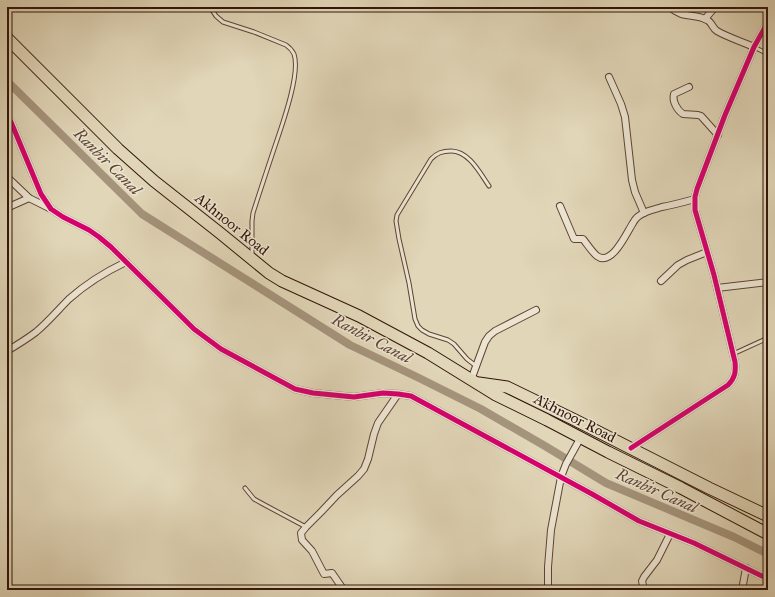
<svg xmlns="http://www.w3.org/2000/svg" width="775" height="597" viewBox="0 0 775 597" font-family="'IM FELL Great Primer',serif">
<rect width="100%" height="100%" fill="#e1d6b8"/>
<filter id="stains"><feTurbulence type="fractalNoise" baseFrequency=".005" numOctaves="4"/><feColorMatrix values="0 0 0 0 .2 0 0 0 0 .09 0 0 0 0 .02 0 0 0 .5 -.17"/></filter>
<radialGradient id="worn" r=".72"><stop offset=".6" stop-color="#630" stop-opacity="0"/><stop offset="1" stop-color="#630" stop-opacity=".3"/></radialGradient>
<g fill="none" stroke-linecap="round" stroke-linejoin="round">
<!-- canal -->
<path stroke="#a5947c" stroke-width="8" d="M 7,81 L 142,214 L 350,345 L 417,377 L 481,409 L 545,446 L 606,483 L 734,537 L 768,554"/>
<!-- service casing -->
<g stroke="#5d4434" stroke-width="5">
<g id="service">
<path d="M 210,7 L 216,16 L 223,22 L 254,32 L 286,45 C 289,47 292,50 294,54 C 301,74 281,128 274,149 C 267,170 260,191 253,213 L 252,221 L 252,256"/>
<path d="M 754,47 L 768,54"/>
<path d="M 733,354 L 768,338"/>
<path d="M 476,366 L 467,359 L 454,344 L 448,340 L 429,334 L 422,330 L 418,326 L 415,319 L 409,283 L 399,239 L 396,221 L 397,215 L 431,159 C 437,153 442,151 451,151 C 469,151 480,173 489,186"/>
<path d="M 245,488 L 254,499 L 263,504 L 306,527"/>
</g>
</g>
<!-- minor casing -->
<g stroke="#5d4434" stroke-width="8">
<g id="minor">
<path d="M 670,7 C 682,19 694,13 707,20 C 712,22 712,28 717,31 C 727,37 743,42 754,47"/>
<path d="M 705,19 L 715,7"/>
<path d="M 609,77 L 621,104 L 625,117 L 632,180 L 635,192 L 644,213"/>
<path d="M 689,87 L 674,94 C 672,101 677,110 683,114 L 698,115 L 701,116 L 718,135"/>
<path d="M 7,117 L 11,122 L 41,194 L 51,209 L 63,217 L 89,230 L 99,237 L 111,247 L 194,329 L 221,349 L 295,389 L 313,393 L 354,397 L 383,393 L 398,394 L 411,396 L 592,494 L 639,521 L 694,543 L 768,579"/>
<path d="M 7,177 L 29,198 L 49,208"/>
<path d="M 560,206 L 574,239 L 583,239 C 587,244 592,252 597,256 C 612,267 627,232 633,223 C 635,219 639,215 644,213 C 649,210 656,209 662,207 C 673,205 684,202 695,199"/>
<path d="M 7,209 L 11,206 L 29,198"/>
<path d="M 661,281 L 678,265 L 687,260 L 707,252"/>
<path d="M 717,288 L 768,282"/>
<path d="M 7,351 C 17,345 27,339 36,332 C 48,322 58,310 69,299 C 87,283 105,272 126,262"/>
<path d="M 471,380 L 485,342 L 489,336 L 495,331 L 536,310"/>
<path d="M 631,448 L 728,385 C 735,378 736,372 735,362 L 714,275 L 695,210 L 695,197 L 697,189 L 725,115 L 754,47 L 768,22"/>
<path d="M 343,589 L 332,573 L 324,574 L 312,551 L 302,540 L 301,533 L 306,527 L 321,512 L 337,495 L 358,476 L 364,469 L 368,459 L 374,434 L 378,423 L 398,394"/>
<path d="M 548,590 L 548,567 L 551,530 L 561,477 L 566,464 L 581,437"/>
<path d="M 644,590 L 642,581 L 644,577 L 657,560 L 670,534"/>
<path d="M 742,590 L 746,568"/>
</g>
</g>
<!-- trunk casing -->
<g stroke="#311408" stroke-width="13">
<g id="trunk">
<path d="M 7,38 L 118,149 L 154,181 L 220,233 L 269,273 L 282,281 L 359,316 L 428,353 L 496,395 L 547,420 L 608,452 L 681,488 L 768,534"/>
<path d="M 479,383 L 507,387 L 575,420 L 709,488 L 768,516"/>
</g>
</g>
<!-- service -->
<use href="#service" stroke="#ece4d1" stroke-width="3"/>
<!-- minor -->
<use href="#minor" stroke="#ece4d1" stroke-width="6"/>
<!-- trunk -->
<use href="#trunk" stroke="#e1d6b8" stroke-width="11"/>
<!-- cycleway casing -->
<g stroke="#ece4d1" stroke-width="8">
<g id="cycleway">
<path d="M 7,117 L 11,122 L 41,194 L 51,209 L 63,217 L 89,230 L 99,237 L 111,247 L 194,329 L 221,349 L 295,389 L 313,393 L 354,397 L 383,393 L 398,394 L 411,396 L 592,494 L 639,521 L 694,543 L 768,579"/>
<path d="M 631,448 L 728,385 C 735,378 736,372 735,362 L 714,275 L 695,210 L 695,197 L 697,189 L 725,115 L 754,47 L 768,22"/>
</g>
</g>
<!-- cycleway -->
<use href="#cycleway" stroke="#d6006c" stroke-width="5"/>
</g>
<g text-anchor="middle" stroke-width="3" stroke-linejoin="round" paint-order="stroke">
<!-- street labels -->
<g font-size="15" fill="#311408" stroke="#ece4d1">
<text transform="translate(232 224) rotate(39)" y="5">Akhnoor Road</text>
<text transform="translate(575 418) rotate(27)" y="5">Akhnoor Road</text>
</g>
<!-- water labels -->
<g font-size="16" font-style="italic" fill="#5f4736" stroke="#ece4d1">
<text transform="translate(108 161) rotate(45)" y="6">Ranbir Canal</text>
<text transform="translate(372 338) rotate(28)" y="6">Ranbir Canal</text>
<text transform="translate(657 490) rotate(24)" y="6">Ranbir Canal</text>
</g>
</g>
<!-- margin -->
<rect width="775" height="597" fill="none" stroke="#e1d6b8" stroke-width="24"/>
<rect x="8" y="8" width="759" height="581" fill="none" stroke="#311408" stroke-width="2"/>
<rect x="12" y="12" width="751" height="573" fill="none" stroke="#311408"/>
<rect width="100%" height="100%" filter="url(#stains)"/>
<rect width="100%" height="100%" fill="url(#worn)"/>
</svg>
